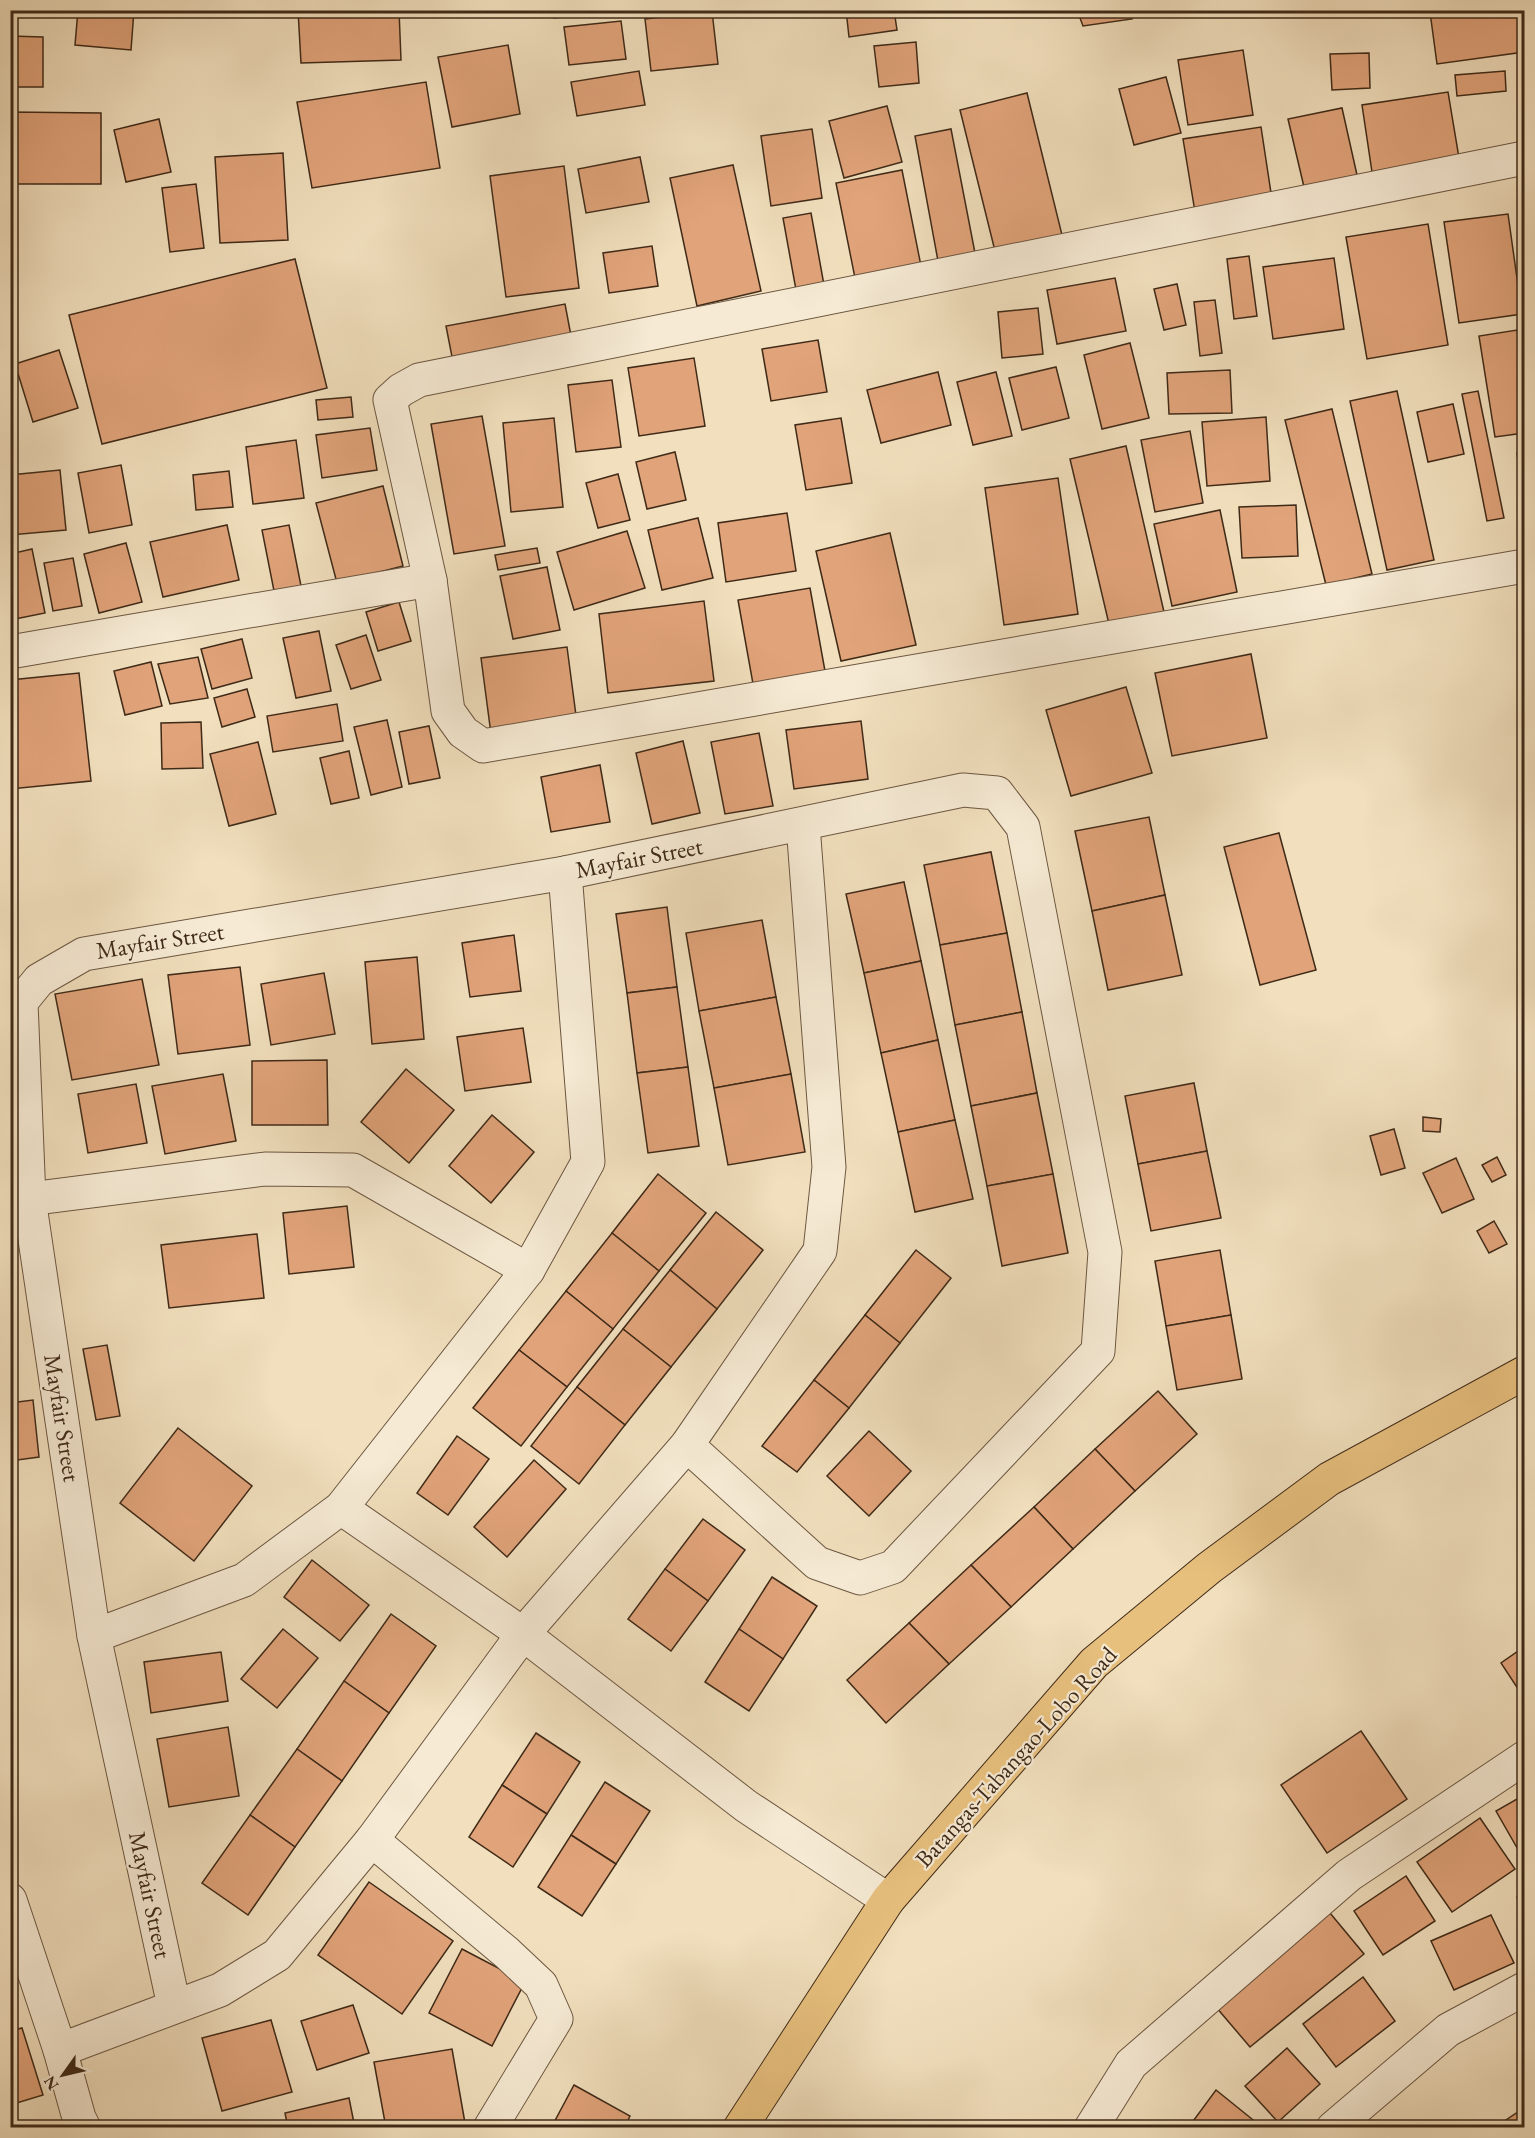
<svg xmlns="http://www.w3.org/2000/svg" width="1535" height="2138" viewBox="0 0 1535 2138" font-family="'EB Garamond',serif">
<rect width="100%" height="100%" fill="#f1dfbd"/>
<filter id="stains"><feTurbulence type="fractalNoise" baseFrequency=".00333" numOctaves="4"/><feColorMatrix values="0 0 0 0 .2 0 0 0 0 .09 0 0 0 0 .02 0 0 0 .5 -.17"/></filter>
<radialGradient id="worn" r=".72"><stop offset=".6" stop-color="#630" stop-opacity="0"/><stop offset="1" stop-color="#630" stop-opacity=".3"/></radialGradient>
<!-- building -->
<g fill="#e1a37a" stroke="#3f2a18" stroke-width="1.5">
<path d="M 78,10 L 134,10 L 131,50 L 75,45 Z"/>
<path d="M 298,10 L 399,10 L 401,60 L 301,63 Z"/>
<path d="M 553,10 L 612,10 L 612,12 L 554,18 Z"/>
<path d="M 846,10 L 894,10 L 897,30 L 849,37 Z"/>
<path d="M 1077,10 L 1129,10 L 1132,19 L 1083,26 Z"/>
<path d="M 1439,10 L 1521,10 L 1524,52 L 1437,64 L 1430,12 Z"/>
<path d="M 712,11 L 718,64 L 651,71 L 645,19 Z"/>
<path d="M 621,21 L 626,59 L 569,65 L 564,27 Z"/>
<path d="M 10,36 L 43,37 L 43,87 L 10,87 Z"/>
<path d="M 916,42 L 919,83 L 879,87 L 874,46 Z"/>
<path d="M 508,45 L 520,114 L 452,127 L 438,57 Z"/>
<path d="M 1243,50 L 1253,115 L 1188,125 L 1178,60 Z"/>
<path d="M 1369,53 L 1370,88 L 1332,90 L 1330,54 Z"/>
<path d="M 639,71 L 645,105 L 577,116 L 571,82 Z"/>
<path d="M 1505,71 L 1506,91 L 1457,96 L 1455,75 Z"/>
<path d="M 1166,77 L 1181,133 L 1134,145 L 1119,89 Z"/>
<path d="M 426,82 L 440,168 L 312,188 L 297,102 Z"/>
<path d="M 1448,92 L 1459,158 L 1372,172 L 1362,105 Z"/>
<path d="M 1027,93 L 1062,235 L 995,251 L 960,110 Z"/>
<path d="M 887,106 L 902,162 L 844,178 L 829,121 Z"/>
<path d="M 1342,108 L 1357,175 L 1304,187 L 1288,119 Z"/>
<path d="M 10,112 L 101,113 L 101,184 L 10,184 Z"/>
<path d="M 159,119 L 171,172 L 126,182 L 114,130 Z"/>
<path d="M 1261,127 L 1273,206 L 1196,218 L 1183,139 Z"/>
<path d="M 812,129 L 822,198 L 771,206 L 761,136 Z"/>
<path d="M 951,129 L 975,253 L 938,261 L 915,136 Z"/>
<path d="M 283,153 L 288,240 L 220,243 L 215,157 Z"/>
<path d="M 640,157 L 649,202 L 586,213 L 578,169 Z"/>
<path d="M 733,165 L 761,291 L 697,306 L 670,178 Z"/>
<path d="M 564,166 L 579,288 L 506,297 L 490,176 Z"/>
<path d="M 902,170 L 922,271 L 856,283 L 836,183 Z"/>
<path d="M 196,184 L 204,248 L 170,252 L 162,188 Z"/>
<path d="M 811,213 L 824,285 L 796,290 L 783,218 Z"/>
<path d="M 1508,214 L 1522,314 L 1459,323 L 1444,222 Z"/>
<path d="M 1428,224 L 1448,345 L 1367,359 L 1346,237 Z"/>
<path d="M 652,246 L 658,286 L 609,293 L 603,253 Z"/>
<path d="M 1249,256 L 1257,316 L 1234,319 L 1227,259 Z"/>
<path d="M 1334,258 L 1344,329 L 1273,339 L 1263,267 Z"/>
<path d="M 295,259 L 327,388 L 102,444 L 69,315 Z"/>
<path d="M 1115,278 L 1126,331 L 1057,344 L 1047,290 Z"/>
<path d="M 1177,284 L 1186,325 L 1164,330 L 1154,289 Z"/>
<path d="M 1215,300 L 1222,353 L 1200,356 L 1194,302 Z"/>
<path d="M 565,304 L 572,341 L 453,362 L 446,326 Z"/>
<path d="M 1038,308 L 1043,354 L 1002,358 L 998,312 Z"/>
<path d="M 1517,330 L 1524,377 L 1524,433 L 1495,437 L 1479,336 Z"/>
<path d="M 818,340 L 827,392 L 771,401 L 762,349 Z"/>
<path d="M 1130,343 L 1149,418 L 1102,429 L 1084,355 Z"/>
<path d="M 59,350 L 78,408 L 33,422 L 15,364 Z"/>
<path d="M 694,358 L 705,426 L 639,436 L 628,368 Z"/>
<path d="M 1056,367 L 1069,418 L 1022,430 L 1009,378 Z"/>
<path d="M 1230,370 L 1232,413 L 1169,414 L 1167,373 Z"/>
<path d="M 938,372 L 951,425 L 881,443 L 867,390 Z"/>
<path d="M 996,372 L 1012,436 L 973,445 L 957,382 Z"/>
<path d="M 612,380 L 621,447 L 576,452 L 568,385 Z"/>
<path d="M 1397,391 L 1434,560 L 1387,570 L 1350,401 Z"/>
<path d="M 1478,391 L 1504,518 L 1487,521 L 1462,394 Z"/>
<path d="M 351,397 L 353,417 L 318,420 L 316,400 Z"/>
<path d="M 1453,404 L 1464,454 L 1428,462 L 1417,412 Z"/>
<path d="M 1332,409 L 1372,574 L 1326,585 L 1285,420 Z"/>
<path d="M 482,416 L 505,546 L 454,554 L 431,424 Z"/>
<path d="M 1266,417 L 1270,481 L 1207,486 L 1202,422 Z"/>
<path d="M 554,418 L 563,507 L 511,512 L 503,423 Z"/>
<path d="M 841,418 L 852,483 L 806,490 L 795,425 Z"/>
<path d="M 370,428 L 377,470 L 322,478 L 316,435 Z"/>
<path d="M 1190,431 L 1203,503 L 1155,512 L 1141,440 Z"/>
<path d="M 296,440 L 304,498 L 253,504 L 246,447 Z"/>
<path d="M 1126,446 L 1164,612 L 1109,624 L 1070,459 Z"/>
<path d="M 675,452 L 686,500 L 647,509 L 636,462 Z"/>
<path d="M 1524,452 L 1524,484 L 1521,485 L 1517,453 Z"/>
<path d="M 121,465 L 132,525 L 89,533 L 78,473 Z"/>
<path d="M 60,470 L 66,530 L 10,535 L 10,475 Z"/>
<path d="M 229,471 L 233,507 L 196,510 L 193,475 Z"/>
<path d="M 618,474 L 630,520 L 598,528 L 586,483 Z"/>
<path d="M 1058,478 L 1078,614 L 1004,625 L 985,488 Z"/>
<path d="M 383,486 L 403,566 L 337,583 L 316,503 Z"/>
<path d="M 1296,505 L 1298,556 L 1242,558 L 1239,507 Z"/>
<path d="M 1220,510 L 1237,592 L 1172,606 L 1154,524 Z"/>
<path d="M 787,513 L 796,571 L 726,582 L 718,523 Z"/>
<path d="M 698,518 L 713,578 L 662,590 L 648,530 Z"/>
<path d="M 227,525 L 239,580 L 163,597 L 150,542 Z"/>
<path d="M 289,525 L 301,586 L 274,591 L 262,530 Z"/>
<path d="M 627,531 L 645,588 L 574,610 L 557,552 Z"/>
<path d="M 890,533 L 916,645 L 841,661 L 816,551 Z"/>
<path d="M 126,543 L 142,602 L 99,613 L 84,554 Z"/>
<path d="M 537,548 L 540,563 L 498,570 L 495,555 Z"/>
<path d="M 32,549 L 45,613 L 10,620 L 10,554 Z"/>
<path d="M 73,558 L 82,606 L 53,611 L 44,563 Z"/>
<path d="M 547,567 L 560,630 L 513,639 L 500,576 Z"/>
<path d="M 810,588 L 825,671 L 753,684 L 738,600 Z"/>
<path d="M 704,601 L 714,681 L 608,693 L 599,614 Z"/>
<path d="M 399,602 L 411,641 L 378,651 L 366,612 Z"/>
<path d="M 319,631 L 331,691 L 296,698 L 283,638 Z"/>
<path d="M 366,635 L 381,680 L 351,689 L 336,645 Z"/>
<path d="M 242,639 L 252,678 L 212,689 L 201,649 Z"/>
<path d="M 567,647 L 577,723 L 491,734 L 481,658 Z"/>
<path d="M 1251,654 L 1267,738 L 1172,756 L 1155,673 Z"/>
<path d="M 198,657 L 208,698 L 170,704 L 158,664 Z"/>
<path d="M 151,662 L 162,706 L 125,715 L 114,671 Z"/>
<path d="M 79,673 L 91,781 L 10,789 L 10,680 Z"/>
<path d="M 1126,687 L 1152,773 L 1071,796 L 1046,710 Z"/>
<path d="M 247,689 L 255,717 L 222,727 L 214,698 Z"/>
<path d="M 337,704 L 343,741 L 273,752 L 267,716 Z"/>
<path d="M 387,720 L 402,787 L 371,795 L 354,727 Z"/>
<path d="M 861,721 L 868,779 L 794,789 L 786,730 Z"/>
<path d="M 201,722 L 203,768 L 162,769 L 161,723 Z"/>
<path d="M 429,726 L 440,778 L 409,784 L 399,732 Z"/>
<path d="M 759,733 L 773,806 L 725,814 L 711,742 Z"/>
<path d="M 683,741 L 700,813 L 652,824 L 636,753 Z"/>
<path d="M 258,742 L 276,814 L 229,826 L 210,754 Z"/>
<path d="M 349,751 L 359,798 L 331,804 L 320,758 Z"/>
<path d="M 600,765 L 610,822 L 551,832 L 541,777 Z"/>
<path d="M 1149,817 L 1165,895 L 1092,911 L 1075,831 Z"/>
<path d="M 1279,833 L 1316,970 L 1260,985 L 1224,847 Z"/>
<path d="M 991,852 L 1007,933 L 940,945 L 924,865 Z"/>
<path d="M 904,882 L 921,961 L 864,973 L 846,894 Z"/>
<path d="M 1165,895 L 1182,975 L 1108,990 L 1092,911 Z"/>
<path d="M 667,907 L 677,987 L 627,993 L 616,914 Z"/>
<path d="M 762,920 L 776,997 L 699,1011 L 686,933 Z"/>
<path d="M 1007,933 L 1022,1012 L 955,1025 L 940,945 Z"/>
<path d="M 514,935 L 521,991 L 470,997 L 462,943 Z"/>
<path d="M 417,957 L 424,1039 L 372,1044 L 365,962 Z"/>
<path d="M 921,961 L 938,1040 L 881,1053 L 864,973 Z"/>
<path d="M 240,967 L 250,1045 L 178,1054 L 168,975 Z"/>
<path d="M 324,973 L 335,1034 L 271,1045 L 261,984 Z"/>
<path d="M 142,979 L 159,1065 L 72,1080 L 55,994 Z"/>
<path d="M 677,987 L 688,1067 L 637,1073 L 627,993 Z"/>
<path d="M 776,997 L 791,1074 L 714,1088 L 699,1011 Z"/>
<path d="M 1022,1012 L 1037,1093 L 971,1106 L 955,1025 Z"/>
<path d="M 523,1028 L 531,1082 L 465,1091 L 457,1037 Z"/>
<path d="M 938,1040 L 955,1120 L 898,1132 L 881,1053 Z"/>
<path d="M 327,1060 L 328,1125 L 252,1125 L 252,1061 Z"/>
<path d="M 688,1067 L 699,1146 L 648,1153 L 637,1073 Z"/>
<path d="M 406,1069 L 454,1110 L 409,1163 L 361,1122 Z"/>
<path d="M 223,1074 L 236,1141 L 165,1154 L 152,1086 Z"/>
<path d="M 791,1074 L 805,1152 L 728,1165 L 714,1088 Z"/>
<path d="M 1194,1083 L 1207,1151 L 1138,1164 L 1125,1096 Z"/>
<path d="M 136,1084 L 147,1143 L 88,1153 L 78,1094 Z"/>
<path d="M 1037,1093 L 1053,1174 L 987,1186 L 971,1106 Z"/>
<path d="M 492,1115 L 534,1152 L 491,1203 L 449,1166 Z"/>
<path d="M 1423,1117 L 1441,1119 L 1440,1132 L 1423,1131 Z"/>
<path d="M 955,1120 L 973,1199 L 915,1212 L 898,1132 Z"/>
<path d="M 1394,1129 L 1405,1168 L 1381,1175 L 1370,1136 Z"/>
<path d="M 1207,1151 L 1221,1218 L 1151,1231 L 1138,1164 Z"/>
<path d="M 1497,1157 L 1506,1175 L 1492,1182 L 1482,1165 Z"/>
<path d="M 1456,1158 L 1474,1199 L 1442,1213 L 1423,1173 Z"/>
<path d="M 658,1174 L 706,1213 L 659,1271 L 612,1233 Z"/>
<path d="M 1053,1174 L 1068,1253 L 1002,1266 L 987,1186 Z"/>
<path d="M 347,1206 L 354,1267 L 289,1274 L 283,1213 Z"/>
<path d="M 716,1212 L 763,1250 L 717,1309 L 670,1270 Z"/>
<path d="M 1494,1221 L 1507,1244 L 1489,1253 L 1477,1231 Z"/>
<path d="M 612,1233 L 659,1271 L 613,1329 L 566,1291 Z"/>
<path d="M 257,1234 L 264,1298 L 169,1308 L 161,1245 Z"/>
<path d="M 916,1250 L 951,1278 L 900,1343 L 865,1315 Z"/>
<path d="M 1220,1250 L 1231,1315 L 1166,1326 L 1155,1261 Z"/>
<path d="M 670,1270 L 717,1309 L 671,1367 L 623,1329 Z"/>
<path d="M 566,1291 L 613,1329 L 567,1387 L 519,1350 Z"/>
<path d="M 865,1315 L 900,1343 L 849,1408 L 814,1380 Z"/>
<path d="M 1231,1315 L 1242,1379 L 1177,1390 L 1166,1326 Z"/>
<path d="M 623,1329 L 671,1367 L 625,1425 L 577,1387 Z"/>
<path d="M 107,1345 L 120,1416 L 96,1420 L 83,1349 Z"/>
<path d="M 519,1350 L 567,1387 L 521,1446 L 473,1408 Z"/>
<path d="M 814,1380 L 849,1408 L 797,1472 L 762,1446 Z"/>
<path d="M 577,1387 L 625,1425 L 579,1484 L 531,1446 Z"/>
<path d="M 1158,1391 L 1197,1434 L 1135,1491 L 1095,1449 Z"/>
<path d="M 33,1400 L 39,1457 L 10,1461 L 10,1403 Z"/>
<path d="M 178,1428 L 252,1486 L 194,1561 L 120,1503 Z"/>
<path d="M 869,1431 L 911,1471 L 869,1516 L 827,1476 Z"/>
<path d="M 457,1436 L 489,1459 L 448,1515 L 417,1493 Z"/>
<path d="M 1095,1449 L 1135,1491 L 1073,1549 L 1034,1507 Z"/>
<path d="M 534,1460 L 566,1489 L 507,1557 L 474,1527 Z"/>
<path d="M 1034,1507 L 1073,1549 L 1011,1607 L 971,1565 Z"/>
<path d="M 703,1519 L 745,1550 L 708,1601 L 665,1569 Z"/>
<path d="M 312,1560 L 369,1605 L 340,1641 L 284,1597 Z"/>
<path d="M 971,1565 L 1011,1607 L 949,1664 L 909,1623 Z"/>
<path d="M 665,1569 L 708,1601 L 671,1651 L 628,1619 Z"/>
<path d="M 772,1577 L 817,1606 L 783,1659 L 739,1629 Z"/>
<path d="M 391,1614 L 436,1646 L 389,1713 L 344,1681 Z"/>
<path d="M 909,1623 L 949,1664 L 886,1723 L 847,1680 Z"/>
<path d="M 283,1629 L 318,1658 L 277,1708 L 241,1679 Z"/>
<path d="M 739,1629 L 783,1659 L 749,1711 L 705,1682 Z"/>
<path d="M 1524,1647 L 1524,1698 L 1501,1663 Z"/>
<path d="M 221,1652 L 228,1701 L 151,1713 L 144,1662 Z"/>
<path d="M 344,1681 L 389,1713 L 342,1781 L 297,1749 Z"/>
<path d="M 228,1727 L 239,1796 L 169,1807 L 157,1739 Z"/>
<path d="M 1361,1731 L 1407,1799 L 1327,1853 L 1281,1785 Z"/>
<path d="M 536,1733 L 580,1762 L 547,1814 L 502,1785 Z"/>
<path d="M 297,1749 L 342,1781 L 295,1847 L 250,1815 Z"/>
<path d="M 605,1782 L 650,1811 L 616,1864 L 571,1835 Z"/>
<path d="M 502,1785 L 547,1814 L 513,1867 L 469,1837 Z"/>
<path d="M 1524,1795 L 1524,1860 L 1496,1811 Z"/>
<path d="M 250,1815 L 295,1847 L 248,1915 L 202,1883 Z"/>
<path d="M 1480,1818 L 1515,1869 L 1452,1912 L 1417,1862 Z"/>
<path d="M 571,1835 L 616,1864 L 582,1916 L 538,1887 Z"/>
<path d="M 1406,1876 L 1435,1921 L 1383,1955 L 1354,1911 Z"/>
<path d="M 369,1882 L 453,1941 L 402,2014 L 318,1955 Z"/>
<path d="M 1524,1893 L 1524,1909 L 1517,1897 Z"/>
<path d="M 1330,1913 L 1364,1954 L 1250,2047 L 1216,2007 Z"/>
<path d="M 1491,1915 L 1514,1963 L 1454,1990 L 1431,1941 Z"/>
<path d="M 462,1949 L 525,1982 L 492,2046 L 429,2013 Z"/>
<path d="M 1363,1977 L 1395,2021 L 1336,2067 L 1303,2024 Z"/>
<path d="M 353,2005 L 369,2053 L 317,2070 L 301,2021 Z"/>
<path d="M 271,2020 L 292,2092 L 222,2111 L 202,2038 Z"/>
<path d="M 22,2028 L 43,2095 L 10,2105 L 10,2031 Z"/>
<path d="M 1287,2048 L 1320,2084 L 1278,2122 L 1245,2086 Z"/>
<path d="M 452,2049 L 465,2123 L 437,2128 L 386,2128 L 374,2062 Z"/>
<path d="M 574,2085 L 630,2116 L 624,2128 L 551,2128 Z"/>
<path d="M 1216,2090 L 1263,2128 L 1188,2128 Z"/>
<path d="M 349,2098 L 355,2128 L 288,2128 L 285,2113 Z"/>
<path d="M 1524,2108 L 1524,2128 L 1511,2128 L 1506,2120 Z"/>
<path d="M 1506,2120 L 1511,2128 L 1494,2128 Z"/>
</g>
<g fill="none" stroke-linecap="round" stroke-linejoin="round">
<!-- minor casing -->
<g stroke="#6c5741" stroke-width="35">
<g id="minor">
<path d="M 1524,158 L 419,380 L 401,390 L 390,400 L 430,580 L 448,711 L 463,732 L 483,746 L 1524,566"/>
<path d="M 10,652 L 430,580"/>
<path d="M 29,1199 L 265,1169 L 353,1170 L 528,1270"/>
<path d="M 341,1508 L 523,1634 L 746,1806 L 888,1900"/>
<path d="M 94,1636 L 244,1580 L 341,1508 L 528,1270 L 588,1162 L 565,873"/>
<path d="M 372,1840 L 507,1953 L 541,1985 L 556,2019 L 490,2128"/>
<path d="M 10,1900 L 60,2050 L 79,2118 L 84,2128"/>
<path d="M 174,2006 L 94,1636 L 29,1199 L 21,1002 L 39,980 L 84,954 L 565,873 L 963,790 L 997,793 L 1023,827 L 1105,1252 L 1098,1351 L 893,1567 L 860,1578 L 817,1563 L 687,1445"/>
<path d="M 60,2050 L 220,1990 L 277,1955 L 372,1840 L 523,1634 L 687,1445 L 820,1251 L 829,1167 L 803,825"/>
<path d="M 1091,2128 L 1131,2064 L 1349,1875 L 1524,1758"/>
<path d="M 1333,2128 L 1448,2030 L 1524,1989"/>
</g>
</g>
<!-- major casing -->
<g stroke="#3f2a18" stroke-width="35">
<path id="major" d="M 740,2128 L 888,1900 L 1094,1663 L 1209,1568 L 1329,1479 L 1524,1373"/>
</g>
<!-- minor -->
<use href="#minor" stroke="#f6ead4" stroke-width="33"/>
<!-- major -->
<use href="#major" stroke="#e8c07e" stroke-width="33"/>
</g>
<g text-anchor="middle" stroke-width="4.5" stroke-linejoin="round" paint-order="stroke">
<!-- street labels -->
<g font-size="24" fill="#3f2a18" stroke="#f6ead4">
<text transform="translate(639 858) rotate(-11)" y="8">Mayfair Street</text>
<text transform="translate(160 941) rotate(-9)" y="8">Mayfair Street</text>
<text transform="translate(62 1418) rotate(81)" y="8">Mayfair Street</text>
<text transform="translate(1016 1757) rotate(-48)" y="8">Batangas-Tabangao-Lobo Road</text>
<text transform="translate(150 1895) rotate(78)" y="8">Mayfair Street</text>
</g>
</g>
<!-- margin -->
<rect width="1535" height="2138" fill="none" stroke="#f1dfbd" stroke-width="36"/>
<rect x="12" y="12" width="1511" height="2114" fill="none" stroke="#3f2a18" stroke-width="3"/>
<rect x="18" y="18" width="1499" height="2102" fill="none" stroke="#3f2a18" stroke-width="1.5"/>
<!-- north arrow -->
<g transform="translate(63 2075) rotate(236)" stroke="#f6ead4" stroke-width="4.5" paint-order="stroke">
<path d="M0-4.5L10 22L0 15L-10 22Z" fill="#3f2a18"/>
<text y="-9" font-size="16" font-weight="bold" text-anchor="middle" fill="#3f2a18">N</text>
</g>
<rect width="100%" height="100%" filter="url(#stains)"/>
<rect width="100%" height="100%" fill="url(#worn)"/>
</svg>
